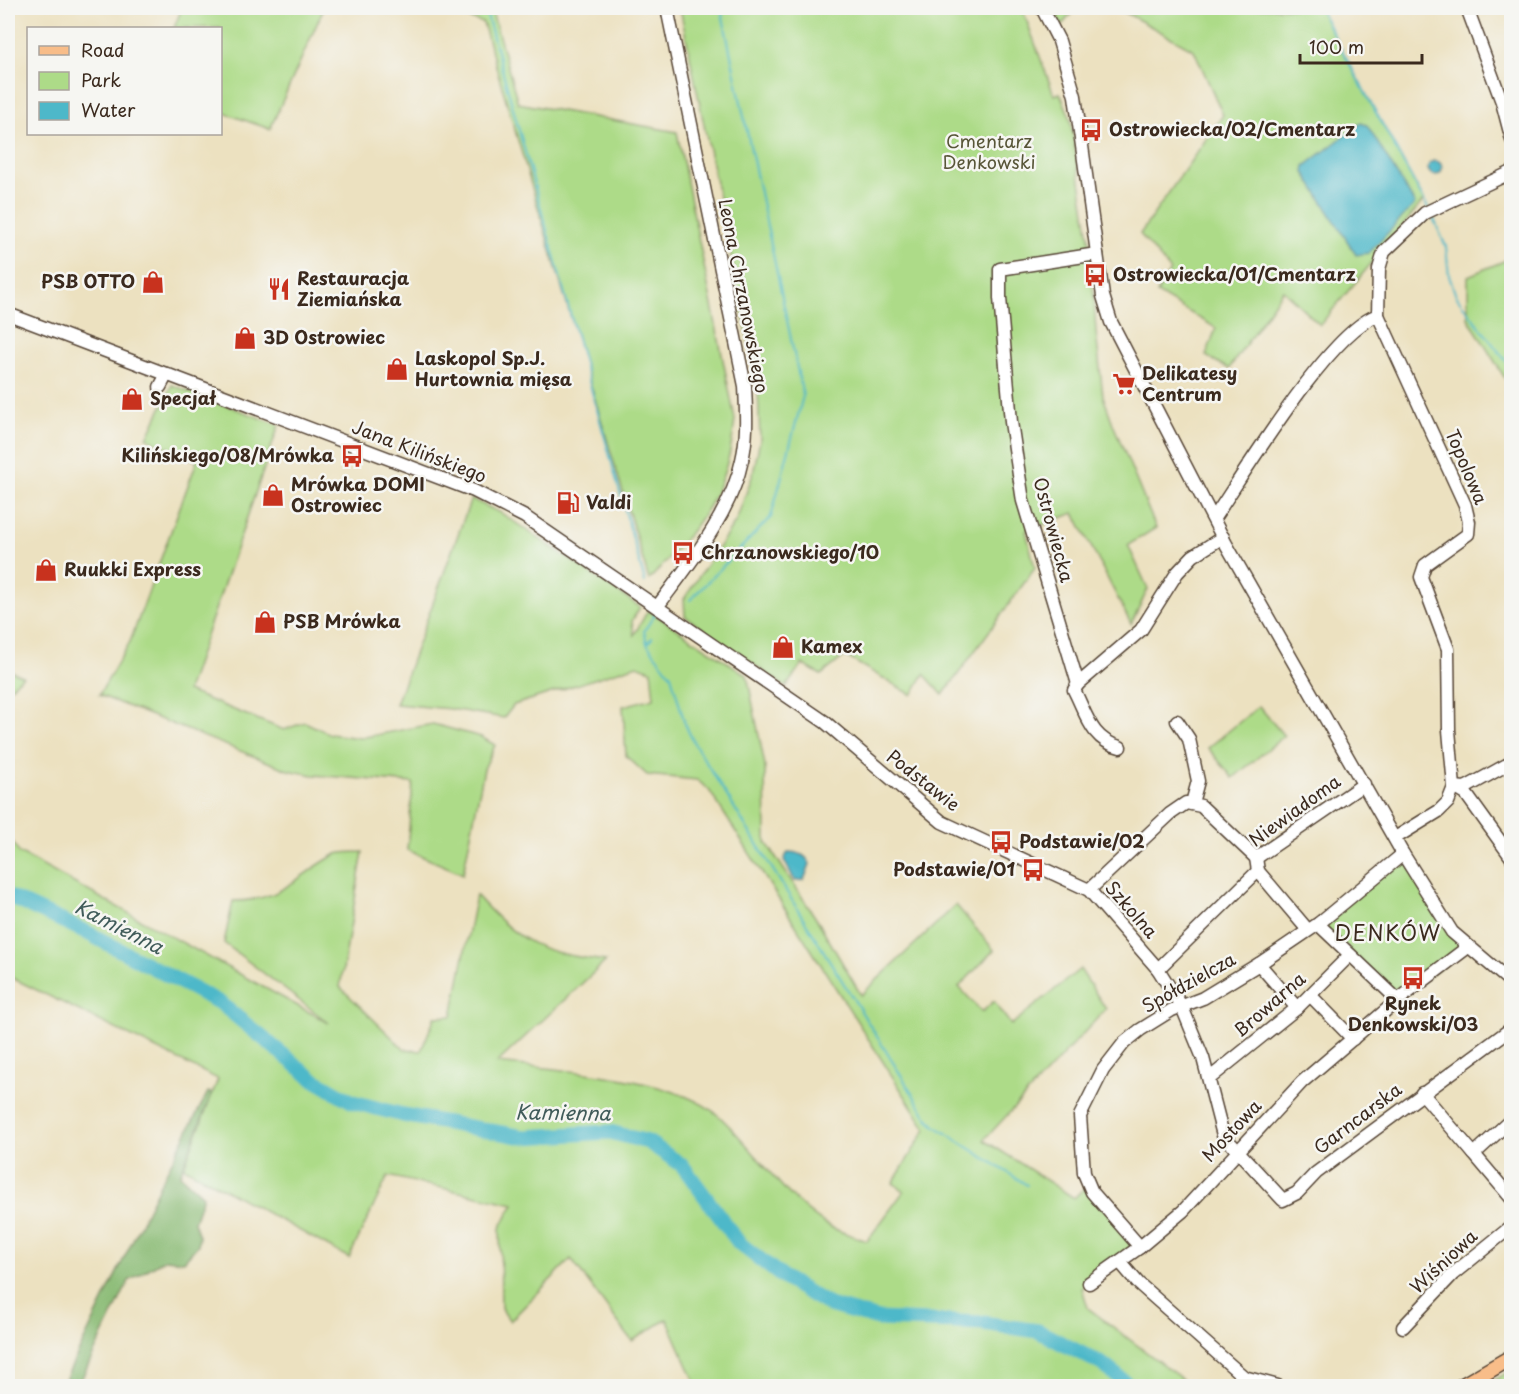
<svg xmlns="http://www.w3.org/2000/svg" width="1519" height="1394" viewBox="0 0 1519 1394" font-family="'Playpen Sans',sans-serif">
<rect width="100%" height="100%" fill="#f6f6f2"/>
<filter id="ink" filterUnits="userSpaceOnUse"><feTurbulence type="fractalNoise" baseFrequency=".0167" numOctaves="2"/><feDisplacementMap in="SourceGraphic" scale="12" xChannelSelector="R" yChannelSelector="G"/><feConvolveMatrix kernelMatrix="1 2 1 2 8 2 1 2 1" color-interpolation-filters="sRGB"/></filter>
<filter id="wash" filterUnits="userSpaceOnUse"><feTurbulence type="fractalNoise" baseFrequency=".008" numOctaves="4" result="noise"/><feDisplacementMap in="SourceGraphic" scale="24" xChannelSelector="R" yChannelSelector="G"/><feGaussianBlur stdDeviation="1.35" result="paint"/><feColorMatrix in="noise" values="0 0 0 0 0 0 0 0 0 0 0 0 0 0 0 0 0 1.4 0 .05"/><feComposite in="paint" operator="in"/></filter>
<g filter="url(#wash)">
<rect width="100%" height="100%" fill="#ece1c0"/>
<!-- green -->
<g fill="#addb88" stroke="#748253" stroke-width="1.5">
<path d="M 182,8 L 324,8 L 270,129 L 221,112 L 220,28 L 174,28 Z"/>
<path d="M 439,8 L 491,8 L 518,103 L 677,132 L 735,419 C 728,495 698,526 649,580 L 483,23 Z"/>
<path d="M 680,8 L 1022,8 L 1054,95 L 1060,93 L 1070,117 L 1091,251 L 1096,332 L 1103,396 L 1113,424 L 1156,528 L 1128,545 L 1148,589 L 1131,624 L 1074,513 L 1026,531 L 1035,568 L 943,695 L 924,674 L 912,695 L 845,656 L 821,675 L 802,664 L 786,687 L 685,616 L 684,599 L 736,521 L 753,474 L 760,440 L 758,388 Z"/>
<path d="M 1051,8 L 1076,8 L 1062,25 Z"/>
<path d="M 1117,8 L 1319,8 L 1424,200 L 1320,325 L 1283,290 L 1229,369 L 1206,356 L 1216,328 L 1157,293 L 1170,270 L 1140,234 L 1223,115 L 1194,50 Z"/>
<path d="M 1511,258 L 1511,388 L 1468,318 L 1468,276 Z"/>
<path d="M 172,385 L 279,425 L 187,691 L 284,730 L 305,722 L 330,734 L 360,738 L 433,724 L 481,737 L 495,745 L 484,769 L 463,874 L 407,850 L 413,783 L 313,775 L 288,770 L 99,695 L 130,642 L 197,461 L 147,438 Z"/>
<path d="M 471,499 L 501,513 L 640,607 L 632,621 L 634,635 L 648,610 L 747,675 L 765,766 L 766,842 L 819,923 L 861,995 L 956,905 L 994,950 L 959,987 L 982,1012 L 994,1001 L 1011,1025 L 1080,969 L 1106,1009 L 984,1140 L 1074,1198 L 1088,1184 L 1140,1247 L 1082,1288 L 1088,1308 L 1191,1386 L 959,1386 L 954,1384 L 947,1386 L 697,1386 L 667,1319 L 632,1341 L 571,1259 L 510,1321 L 501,1308 L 500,1228 L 514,1204 L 388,1176 L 349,1258 L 184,1167 L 218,1079 L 8,976 L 8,835 L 19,853 L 329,1023 L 224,943 L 233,901 C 284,901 295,876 335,855 C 342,851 354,853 363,852 L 340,987 L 404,1049 L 421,1051 L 435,1017 L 452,1016 L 476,895 C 521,945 539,952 606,961 L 497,1063 C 556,1070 676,1076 720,1117 C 757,1151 782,1196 825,1224 C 838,1232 854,1236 867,1241 L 904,1191 L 893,1183 L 926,1129 L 709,790 L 697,780 L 647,775 L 626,756 L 623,706 L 654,698 L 651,670 L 637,665 L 514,705 L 504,718 L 451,709 L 396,704 Z"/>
<path d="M 8,670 L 23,676 L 8,690 Z"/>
<path d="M 1259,706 L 1284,736 L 1233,778 L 1208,748 Z"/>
<path d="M 1403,854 L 1468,947 L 1398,1000 L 1318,924 Z"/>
<path d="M 1511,1370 L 1511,1386 L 1485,1386 Z"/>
</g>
<!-- forest -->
<path fill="#8abb74" stroke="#627249" stroke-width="1.5" d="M 208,1092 L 212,1093 L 180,1175 L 203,1196 L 194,1222 L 199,1236 L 198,1245 L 184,1261 L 165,1259 L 129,1281 L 78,1386 L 62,1386 L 158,1188 Z"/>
<!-- water -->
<g fill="#4db8c9" stroke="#447174" stroke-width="1.5">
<path d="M 1361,123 L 1367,125 L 1415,204 L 1369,253 L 1356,255 L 1304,172 L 1305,166 Z"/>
<circle cx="1435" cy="168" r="7"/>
<path d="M 788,852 C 797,852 806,854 810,864 L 804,880 L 795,881 L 784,860 Z"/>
</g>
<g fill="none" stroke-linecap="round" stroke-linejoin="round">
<!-- stream -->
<g stroke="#4db8c9" stroke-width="2">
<path d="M 485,8 L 645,582"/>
<path d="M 1319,8 L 1428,208"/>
<path d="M 1432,215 L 1446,247 L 1449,276 L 1456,296 L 1512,369"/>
<path d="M 690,600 L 771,517 L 803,396 L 721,8"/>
<path d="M 652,638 L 647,644 L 671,675 L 685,724 L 694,743 L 927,1117 L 935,1126 L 1027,1185"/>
<path d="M 647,643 L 644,631 L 655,614"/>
</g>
<!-- river -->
<path stroke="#4db8c9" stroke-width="15" d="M 8,896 L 84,931 L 220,1003 L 313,1079 L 353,1102 L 403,1115 L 524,1137 L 610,1132 L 648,1142 L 682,1165 L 739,1243 L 784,1278 L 829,1305 L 878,1319 L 983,1323 L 1038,1331 L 1102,1364 L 1130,1386"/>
</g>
</g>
<g filter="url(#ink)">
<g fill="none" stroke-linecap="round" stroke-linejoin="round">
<!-- minor casing -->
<g stroke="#564536" stroke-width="15">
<g id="minor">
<path d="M 1042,8 L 1059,41 L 1075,96 L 1103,296 L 1111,322 L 1226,544 L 1403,854 L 1452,932 L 1512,983"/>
<path d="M 1467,8 L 1502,102 L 1512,140"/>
<path d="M 8,314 L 474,491 L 525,517 L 787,696 L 825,722 L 942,822 L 1089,890 L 1158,969 L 1182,1007 L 1203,1058 L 1223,1135 L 1283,1200 L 1297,1193 L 1316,1173 L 1512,1028"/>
<path d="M 160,387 L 167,374"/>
<path d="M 1214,518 C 1245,472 1330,331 1378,315"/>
<path d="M 657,607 C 689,564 731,514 742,460 C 748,435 746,411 745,386 L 667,8"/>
<path d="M 1078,684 L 1023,501 L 1011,422 L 1000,298 L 1000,269 L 1097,254"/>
<path d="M 1078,684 L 1141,630 L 1177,573 L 1193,556 L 1223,537"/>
<path d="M 1078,684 L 1074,690 C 1087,715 1091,740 1120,747"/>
<path d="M 1177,721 L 1189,739 L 1198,781 L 1192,803"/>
<path d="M 1454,787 L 1466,794 L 1512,858"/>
<path d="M 1454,787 L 1465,788 L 1512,762"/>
<path d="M 1395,838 L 1439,811 L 1448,802 L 1454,787 L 1449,730 L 1448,649 L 1421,577 L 1425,565 L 1468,534 L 1469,522 L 1465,505 L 1378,315 L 1379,269 L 1384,252 L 1425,213 L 1512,172"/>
<path d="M 1256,858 L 1364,784"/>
<path d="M 1258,871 L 1307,929"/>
<path d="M 1089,890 L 1170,814 L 1186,803 L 1201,806 L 1256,858"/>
<path d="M 1318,924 L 1398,1000"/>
<path d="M 1259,964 L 1297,1008"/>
<path d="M 1158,969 L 1258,871 L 1256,858"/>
<path d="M 1310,995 L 1353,1039"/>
<path d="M 1210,1078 L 1297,1008 L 1350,955"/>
<path d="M 1422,1093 L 1474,1154"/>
<path d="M 1512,1119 L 1474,1154 L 1512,1199"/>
<path d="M 1140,1247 L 1092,1192 L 1084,1173 L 1080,1116 L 1103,1070 L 1124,1043 L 1140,1030 L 1172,1010 L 1203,998 L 1259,964 L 1318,924 L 1403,854"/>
<path d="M 1120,1262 L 1138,1283 L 1244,1377 L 1278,1386"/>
<path d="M 1089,1283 L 1140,1247 L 1183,1211 L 1302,1082 L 1398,1000 L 1468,947"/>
<path d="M 1403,1327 L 1453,1274 L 1512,1226"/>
</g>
</g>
<!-- major casing -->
<g stroke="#564536" stroke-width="18">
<path id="major" d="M 1462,1386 L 1512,1357"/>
</g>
<!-- minor -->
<use href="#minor" stroke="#fff" stroke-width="12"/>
<!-- major -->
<use href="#major" stroke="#f8bd89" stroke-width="15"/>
</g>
</g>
<!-- icons -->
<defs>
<g id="bus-bare" transform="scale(1.8)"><path d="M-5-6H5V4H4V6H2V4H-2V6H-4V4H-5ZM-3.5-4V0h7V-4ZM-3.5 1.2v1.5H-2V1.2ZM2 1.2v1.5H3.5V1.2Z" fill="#c8321e" stroke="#f6f6f2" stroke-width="2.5" paint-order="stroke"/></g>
<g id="shop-bare" transform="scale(1.8)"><path d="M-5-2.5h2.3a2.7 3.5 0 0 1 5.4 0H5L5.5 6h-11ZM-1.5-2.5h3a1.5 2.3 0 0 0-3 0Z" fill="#c8321e" stroke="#f6f6f2" stroke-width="2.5" paint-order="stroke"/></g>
<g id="restaurant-bare" transform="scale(1.8)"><path d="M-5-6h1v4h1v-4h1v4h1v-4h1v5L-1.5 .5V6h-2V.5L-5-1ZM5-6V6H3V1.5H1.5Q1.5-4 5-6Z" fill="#c8321e" stroke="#f6f6f2" stroke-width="2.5" paint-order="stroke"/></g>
<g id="supermarket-bare" transform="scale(1.8)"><path d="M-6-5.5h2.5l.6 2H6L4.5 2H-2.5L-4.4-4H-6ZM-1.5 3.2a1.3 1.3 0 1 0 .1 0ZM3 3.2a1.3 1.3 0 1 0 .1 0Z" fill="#c8321e" stroke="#f6f6f2" stroke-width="2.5" paint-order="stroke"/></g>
<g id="fuel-bare" transform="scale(1.8)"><path d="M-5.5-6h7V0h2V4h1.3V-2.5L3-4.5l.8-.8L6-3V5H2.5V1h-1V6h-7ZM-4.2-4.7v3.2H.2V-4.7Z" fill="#c8321e" stroke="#f6f6f2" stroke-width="2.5" paint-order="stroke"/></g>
</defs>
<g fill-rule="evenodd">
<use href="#bus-bare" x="1091" y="130"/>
<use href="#bus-bare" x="1095" y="275"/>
<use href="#shop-bare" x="153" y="282"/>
<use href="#restaurant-bare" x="279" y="289"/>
<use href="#shop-bare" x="245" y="338"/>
<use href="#shop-bare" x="397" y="369"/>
<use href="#supermarket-bare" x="1124" y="384"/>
<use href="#shop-bare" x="132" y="399"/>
<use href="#bus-bare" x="352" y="456"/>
<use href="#shop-bare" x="273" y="495"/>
<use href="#fuel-bare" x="568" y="503"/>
<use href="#bus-bare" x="683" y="553"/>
<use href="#shop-bare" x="46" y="570"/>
<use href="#shop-bare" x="265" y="622"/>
<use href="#shop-bare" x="783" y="647"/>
<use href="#bus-bare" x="1001" y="842"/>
<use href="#bus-bare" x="1033" y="870"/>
<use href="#bus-bare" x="1413" y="978"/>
</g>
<g text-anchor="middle" stroke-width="5" stroke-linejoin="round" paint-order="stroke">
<!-- poi labels -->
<g font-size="18" font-weight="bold" fill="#3b2a1e" stroke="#f6f6f2" text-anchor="start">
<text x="1109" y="136">Ostrowiecka/02/Cmentarz</text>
<text x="1113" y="281">Ostrowiecka/01/Cmentarz</text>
<text x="297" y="285">Restauracja<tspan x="297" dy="21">Ziemiańska</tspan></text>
<text x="135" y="288" text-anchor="end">PSB OTTO</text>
<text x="263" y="344">3D Ostrowiec</text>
<text x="415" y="365">Laskopol Sp.J.<tspan x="415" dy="21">Hurtownia mięsa</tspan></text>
<text x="1142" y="380">Delikatesy<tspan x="1142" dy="21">Centrum</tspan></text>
<text x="150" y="405">Specjał</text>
<text x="334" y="462" text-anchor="end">Kilińskiego/08/Mrówka</text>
<text x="291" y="491">Mrówka DOMI<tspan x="291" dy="21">Ostrowiec</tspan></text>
<text x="586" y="509">Valdi</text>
<text x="701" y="559">Chrzanowskiego/10</text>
<text x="64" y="576">Ruukki Express</text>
<text x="283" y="628">PSB Mrówka</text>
<text x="801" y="653">Kamex</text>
<text x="1019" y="848">Podstawie/02</text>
<text x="1015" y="876" text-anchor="end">Podstawie/01</text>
<text x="1413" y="1010" text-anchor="middle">Rynek<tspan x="1413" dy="21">Denkowski/03</tspan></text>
</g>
<!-- park labels -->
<g font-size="18" fill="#585638" stroke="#f6f6f2">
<text x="989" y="148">Cmentarz<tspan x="989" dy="21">Denkowski</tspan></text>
</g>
<!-- street labels -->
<g font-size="18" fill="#3b2a1e" stroke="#f6f6f2">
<text transform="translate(743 296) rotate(79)" y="6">Leona Chrzanowskiego</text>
<text transform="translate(419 452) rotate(21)" y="6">Jana Kilińskiego</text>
<text transform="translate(1466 467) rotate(67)" y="6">Topolowa</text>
<text transform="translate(1053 530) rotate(75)" y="6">Ostrowiecka</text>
<text transform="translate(923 781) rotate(38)" y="6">Podstawie</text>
<text transform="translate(1295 811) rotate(-36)" y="6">Niewiadoma</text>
<text transform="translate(1131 910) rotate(49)" y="6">Szkolna</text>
<text transform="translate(1189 983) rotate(-29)" y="6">Spółdzielcza</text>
<text transform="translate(1270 1005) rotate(-41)" y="6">Browarna</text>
<text transform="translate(1358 1119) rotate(-37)" y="6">Garncarska</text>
<text transform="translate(1232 1131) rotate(-47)" y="6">Mostowa</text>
<text transform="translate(1444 1262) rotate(-43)" y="6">Wiśniowa</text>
</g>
<!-- water labels -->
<g font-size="20" font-style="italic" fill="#415c5a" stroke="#f6f6f2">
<text transform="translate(119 927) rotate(27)" y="7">Kamienna</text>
<text transform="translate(563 1113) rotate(1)" y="7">Kamienna</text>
</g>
<!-- quarter labels -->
<g font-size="21" letter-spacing="1.5" fill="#3b2a1e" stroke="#f6f6f2">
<text x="1388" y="941">DENKÓW</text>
</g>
</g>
<!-- margin -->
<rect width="1519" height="1394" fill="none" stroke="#f6f6f2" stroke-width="30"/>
<!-- legend -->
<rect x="27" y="27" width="195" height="108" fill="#f6f6f2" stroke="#aba49d" stroke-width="1.5"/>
<rect x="39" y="46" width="30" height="9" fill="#f8bd89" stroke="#aba49d" stroke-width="1.5"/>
<text x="81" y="57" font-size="18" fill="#3b2a1e">Road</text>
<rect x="39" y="72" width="30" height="18" fill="#addb88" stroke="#aba49d" stroke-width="1.5"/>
<text x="81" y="87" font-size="18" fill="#3b2a1e">Park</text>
<rect x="39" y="102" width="30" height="18" fill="#4db8c9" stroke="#aba49d" stroke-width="1.5"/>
<text x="81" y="117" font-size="18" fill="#3b2a1e">Water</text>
<!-- scale -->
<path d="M1300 54v9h122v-9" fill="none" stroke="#3b2a1e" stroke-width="3"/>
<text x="1309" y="54" font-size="18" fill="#3b2a1e" stroke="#f6f6f2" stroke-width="4.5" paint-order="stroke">100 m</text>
</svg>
